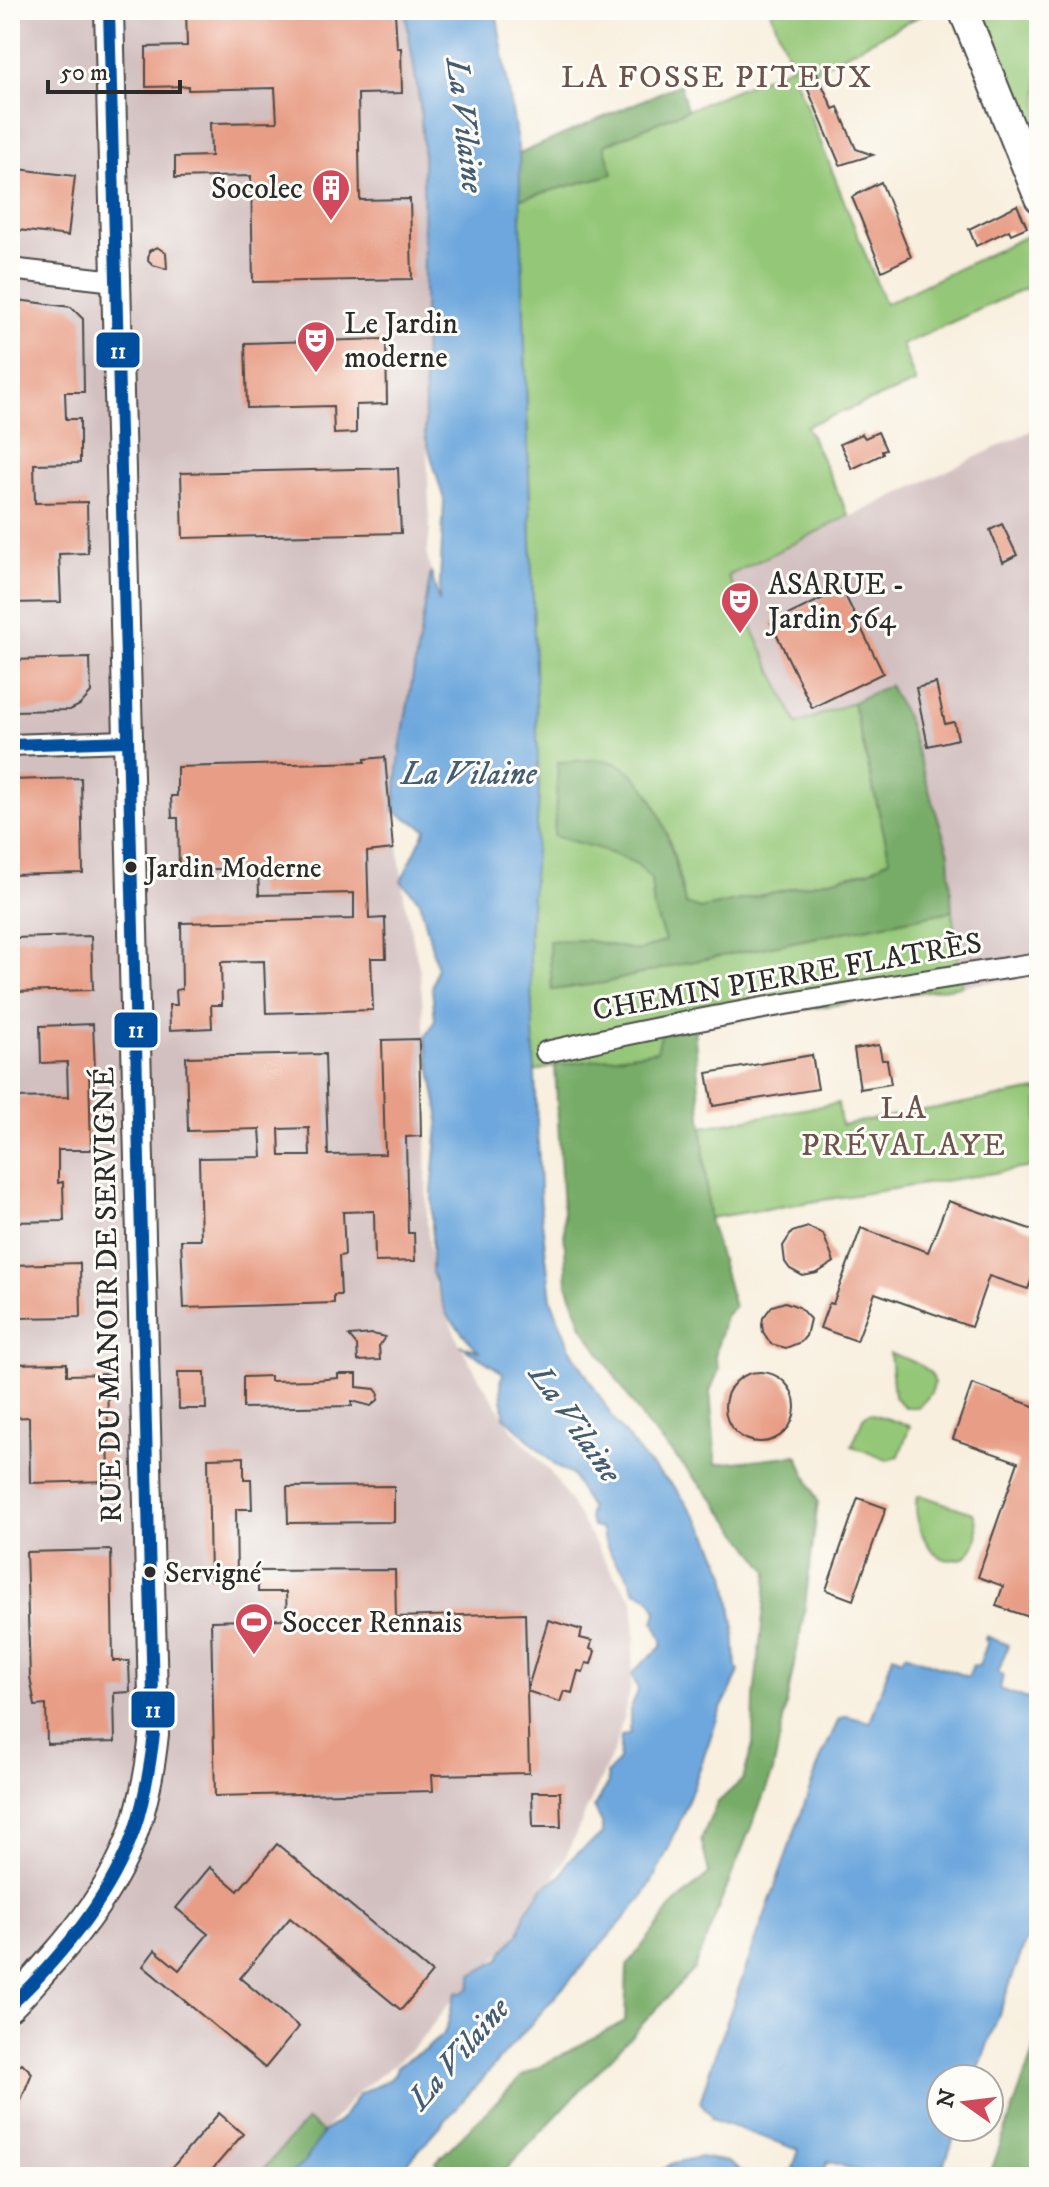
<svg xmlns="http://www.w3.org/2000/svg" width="1049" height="2187" viewBox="0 0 1049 2187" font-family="'IM FELL DW Pica',serif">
<rect width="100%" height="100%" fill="#fdfcf7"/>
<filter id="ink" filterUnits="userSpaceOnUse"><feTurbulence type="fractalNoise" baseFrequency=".0125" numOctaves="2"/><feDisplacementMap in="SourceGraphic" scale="16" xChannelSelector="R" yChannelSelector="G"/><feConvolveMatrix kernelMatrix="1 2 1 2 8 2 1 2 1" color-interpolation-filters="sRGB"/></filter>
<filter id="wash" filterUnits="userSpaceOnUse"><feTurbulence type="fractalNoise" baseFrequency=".006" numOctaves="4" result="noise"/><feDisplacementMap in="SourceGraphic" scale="32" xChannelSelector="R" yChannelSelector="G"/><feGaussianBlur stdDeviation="1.8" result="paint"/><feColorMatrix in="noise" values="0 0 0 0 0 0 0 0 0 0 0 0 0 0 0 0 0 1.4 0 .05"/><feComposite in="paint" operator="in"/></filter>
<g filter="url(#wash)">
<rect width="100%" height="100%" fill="#f8efde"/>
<!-- industrial -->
<g fill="#d2bfc0">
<path d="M 10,10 L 404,10 L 420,105 L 428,185 L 424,369 L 430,530 L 427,556 L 431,572 L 410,732 L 398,753 L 394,811 L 405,904 L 420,971 L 425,1038 L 427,1224 L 432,1272 L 434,1285 L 460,1345 L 481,1381 L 513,1431 L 548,1469 L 564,1492 L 609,1567 L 633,1600 L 635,1639 L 630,1692 L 615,1748 L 563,1862 L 529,1920 L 476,1982 L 455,1996 L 420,2041 L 400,2060 L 358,2092 L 322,2133 L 307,2120 L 256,2177 L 10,2177 Z"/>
<path d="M 1039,427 L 1039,975 L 962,986 L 949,884 L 949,853 L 906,717 L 889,686 L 797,724 L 728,575 Z"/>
</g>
<!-- green -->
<g fill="#94c777" stroke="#607951" stroke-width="2">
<path d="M 770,10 L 931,10 L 796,80 L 885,304 L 1037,231 L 1039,282 L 902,345 L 916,383 L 806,426 L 849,516 L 728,576 L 797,724 L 853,702 L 890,859 L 869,871 L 700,909 L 685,904 C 675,851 666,821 635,776 L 600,849 L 637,864 L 651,879 L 654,909 L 665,941 L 639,951 L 585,940 L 550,941 L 552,989 L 604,983 L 680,964 L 952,911 L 962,986 L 694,1026 L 657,1051 L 555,1066 L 534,1072 L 529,937 L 535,665 L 520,199 L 612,174 L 604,145 L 792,66 Z"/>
<path d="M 978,10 L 1039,10 L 1038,163 Z"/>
<path d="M 1037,1090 L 1039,1166 L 709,1218 L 702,1127 L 838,1103 L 841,1125 Z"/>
<path d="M 890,1353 C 918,1363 956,1374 918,1407 L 905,1407 L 894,1397 Z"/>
<path d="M 869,1413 L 910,1426 L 899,1456 L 887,1460 L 852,1446 L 863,1418 Z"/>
<path d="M 920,1495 L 973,1513 C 980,1530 980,1545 964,1558 C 958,1559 951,1561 945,1559 C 924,1551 913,1517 917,1497 Z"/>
</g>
<!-- forest -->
<g fill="#77ac68" stroke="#516c4a" stroke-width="2">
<path d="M 680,84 L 687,110 L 604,145 L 613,174 L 520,199 L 519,154 Z"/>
<path d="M 889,685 L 906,717 L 949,853 L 952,911 L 680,964 L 604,983 L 552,990 L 549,941 L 585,940 L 639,951 L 665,941 L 654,909 L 651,879 L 637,864 L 600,849 L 554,836 L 558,762 C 573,762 593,758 608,761 C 660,772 675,863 685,904 L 700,909 L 869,871 L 890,859 L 853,702 Z"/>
<path d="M 694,1026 L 709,1218 L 734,1307 L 725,1316 L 715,1356 L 719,1370 L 710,1391 L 716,1464 L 797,1455 L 818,1502 L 804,1614 L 773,1772 L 694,1969 L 499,2177 L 452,2177 L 436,2162 L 522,2076 L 625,2021 L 627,1966 L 671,1908 L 709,1873 L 701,1839 L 717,1803 L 743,1779 L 753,1744 L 754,1697 L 768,1571 L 714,1500 L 646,1424 L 582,1326 L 567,1284 L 555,1066 L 657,1051 L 661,1034 Z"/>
<path d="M 1039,2035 L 1039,2177 L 989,2177 Z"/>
<path d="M 307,2120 L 323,2132 L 305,2162 L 286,2177 L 256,2177 Z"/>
</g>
<!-- water -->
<g fill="#6da7dd" stroke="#4c6984" stroke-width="2">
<path d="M 405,10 L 496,10 L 519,154 L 539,794 L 529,937 L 541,1212 L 551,1299 L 570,1348 L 616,1423 L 648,1463 L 676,1489 L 708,1534 L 726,1574 L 734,1623 L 736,1667 L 739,1671 C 734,1687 724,1700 718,1716 C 696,1778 676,1844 641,1900 L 395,2177 L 286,2177 L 305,2162 L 323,2132 L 340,2121 L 359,2094 L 389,2080 L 395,2074 L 397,2066 C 408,2061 415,2053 426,2050 C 432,2041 441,2039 445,2031 C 452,2018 449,2003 457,1992 L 462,1993 L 469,1988 L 472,1975 L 499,1960 L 505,1949 L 519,1934 L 525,1913 L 544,1887 L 562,1875 L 568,1861 L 602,1834 L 602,1823 L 594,1807 L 608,1784 L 607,1774 L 619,1760 L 621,1736 L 630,1733 L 630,1710 L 638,1690 L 632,1674 C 641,1663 651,1656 662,1646 L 662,1640 L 654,1622 L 657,1612 C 652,1599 648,1595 635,1591 L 625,1571 L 615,1561 L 606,1545 L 601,1529 L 593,1527 L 589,1518 L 590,1508 L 572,1475 L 557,1467 L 504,1416 C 504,1399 498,1390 503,1373 L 460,1345 L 478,1351 L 447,1315 L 432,1272 L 432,1193 L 439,1114 L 425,1038 L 435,1020 L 432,988 L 437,968 L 420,901 L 401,881 L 426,829 L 394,811 L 400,750 L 431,572 L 439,602 L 444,500 L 425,436 L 423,146 L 420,105 Z"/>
<path d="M 986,1636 L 1008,1645 L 998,1673 L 1003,1676 L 1000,1689 L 1039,1703 L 1039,1905 L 975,2079 L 941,2079 L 941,2127 L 958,2127 L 940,2177 L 876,2177 L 828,2161 L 822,2177 L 790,2177 L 799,2150 L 711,2119 L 712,2116 L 700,2102 L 713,2060 L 821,1758 L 839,1719 L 847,1716 L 870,1722 L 893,1655 L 902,1659 L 905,1654 L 968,1677 L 973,1665 L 979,1666 L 988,1641 L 985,1640 Z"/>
<path d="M 700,2157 L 727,2162 L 750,2177 L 652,2177 L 673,2163 Z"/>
</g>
<g id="blocks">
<!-- building -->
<g fill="#e89e86" fill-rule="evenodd">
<path d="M 186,10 L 395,12 L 397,48 L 401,48 L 402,93 L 358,94 L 360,200 L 410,199 L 412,279 L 253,282 L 251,176 L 175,178 L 175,157 L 211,156 L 210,123 L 277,122 L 275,88 L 188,90 L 188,86 L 146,87 L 146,47 L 187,46 Z"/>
<path d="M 816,71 L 833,109 L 838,107 L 856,149 L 873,155 L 840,165 L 803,78 Z"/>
<path d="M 10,168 L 75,176 L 68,236 L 10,229 Z"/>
<path d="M 881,182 L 911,257 L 882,271 L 852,197 Z"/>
<path d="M 1017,205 L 1027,227 L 1011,234 L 1009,230 L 976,246 L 969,229 Z"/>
<path d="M 157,247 L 166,253 L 167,269 L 153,265 L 148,260 L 149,251 Z"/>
<path d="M 17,300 L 71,307 L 83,319 L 84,392 L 65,392 L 66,419 L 80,419 L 80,463 L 34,464 L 35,503 L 87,502 L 88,553 L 59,554 L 61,602 L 10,603 L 10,355 Z"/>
<path d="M 386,339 L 387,404 L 356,405 L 356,433 L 334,434 L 333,406 L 247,408 L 245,343 Z"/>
<path d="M 878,432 L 886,450 L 882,451 L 883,454 L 852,469 L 840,444 L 862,434 L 865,438 Z"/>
<path d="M 398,468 L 401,533 L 183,538 L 181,473 Z"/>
<path d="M 1002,524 L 1017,555 L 1003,562 L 990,530 Z"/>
<path d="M 842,589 L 883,673 L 812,708 L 771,623 Z"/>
<path d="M 90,658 L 91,693 L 80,705 L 70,710 L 10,711 L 10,660 Z"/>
<path d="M 936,683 L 945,724 L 954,722 L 958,739 L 928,746 L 916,688 Z"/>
<path d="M 385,757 L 393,849 L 367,852 L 369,919 L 385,918 L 386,958 L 371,958 L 373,1010 L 266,1013 L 264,961 L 221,962 L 222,1005 L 211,1005 L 212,1028 L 170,1030 L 169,1005 L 177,1005 L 176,990 L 182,989 L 181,923 L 354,919 L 354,893 L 259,895 L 258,868 L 179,870 L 178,818 L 172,818 L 171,796 L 177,796 L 177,767 L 365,762 L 365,759 Z"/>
<path d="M 81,778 L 83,873 L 10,875 L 10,780 Z"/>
<path d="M 91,936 L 93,990 L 13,992 L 11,938 Z"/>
<path d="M 93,1024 L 95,1070 L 89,1070 L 91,1150 L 58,1150 L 58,1183 L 63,1182 L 64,1221 L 10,1222 L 10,1098 L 68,1097 L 67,1062 L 41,1063 L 40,1026 Z"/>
<path d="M 419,1039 L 421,1136 L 406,1137 L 408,1233 L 414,1233 L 415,1261 L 375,1262 L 374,1211 L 343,1212 L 345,1255 L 339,1256 L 341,1295 L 334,1295 L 334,1303 L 184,1308 L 181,1240 L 201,1240 L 199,1158 L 262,1157 L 260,1129 L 188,1131 L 186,1057 L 325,1054 L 328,1155 L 385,1154 L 382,1040 ZM 309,1128 L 310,1156 L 280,1156 L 279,1129 Z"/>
<path d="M 879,1045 L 882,1060 L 887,1060 L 891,1084 L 860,1089 L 854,1049 Z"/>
<path d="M 812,1055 L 818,1089 L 713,1106 L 707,1073 Z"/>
<path d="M 948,1201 L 1039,1232 L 1039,1259 L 1028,1289 L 989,1276 L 971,1327 L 875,1293 L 857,1341 L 820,1328 L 829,1303 L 833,1304 L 861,1228 L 928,1252 Z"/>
<path d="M 808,1227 L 823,1234 L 834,1262 L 817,1273 L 803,1276 L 790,1269 L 785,1262 L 783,1246 L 792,1232 Z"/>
<path d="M 80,1263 L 81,1317 L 10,1318 L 12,1265 Z"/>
<path d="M 785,1302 L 799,1307 L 810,1319 L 806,1336 L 801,1342 L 786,1348 L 771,1344 L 763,1332 L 762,1325 L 763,1318 L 772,1306 Z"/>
<path d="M 372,1334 L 385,1337 L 379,1346 L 380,1360 L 358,1361 L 357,1346 L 349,1336 Z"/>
<path d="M 67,1363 L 67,1375 L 107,1374 L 109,1481 L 30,1483 L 29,1417 L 10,1418 L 10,1364 Z"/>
<path d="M 178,1372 L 205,1372 L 206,1409 L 179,1409 Z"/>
<circle cx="760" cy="1407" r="35"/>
<path d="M 338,1374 L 357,1374 L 357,1387 L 375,1389 L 379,1394 L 378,1400 L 371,1406 L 352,1401 L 352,1406 L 243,1408 L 243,1377 L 270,1376 L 270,1381 L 315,1380 L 338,1378 Z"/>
<path d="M 972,1384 L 1039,1408 L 1039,1620 L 996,1606 L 1003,1586 L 978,1577 L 1018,1462 L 953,1439 Z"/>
<path d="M 244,1457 L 244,1479 L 251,1479 L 252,1509 L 236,1509 L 237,1580 L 210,1580 L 208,1458 Z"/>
<path d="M 394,1486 L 394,1522 L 288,1523 L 287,1487 Z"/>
<path d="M 858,1498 L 886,1508 L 853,1600 L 826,1590 Z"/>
<path d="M 111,1550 L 113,1661 L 129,1661 L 130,1692 L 114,1693 L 115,1742 L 47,1744 L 46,1705 L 35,1706 L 30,1677 L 26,1552 Z"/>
<path d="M 395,1570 L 396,1617 L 525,1613 L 527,1691 L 548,1620 L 582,1630 L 580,1638 L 592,1641 L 590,1649 L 595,1651 L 591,1664 L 586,1663 L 583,1672 L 578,1671 L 572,1693 L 564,1691 L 560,1702 L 527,1691 L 529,1773 L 432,1775 L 433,1791 L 215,1796 L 211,1621 L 287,1619 L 286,1592 L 258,1592 L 258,1571 Z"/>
<path d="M 532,1792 L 560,1792 L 561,1827 L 533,1827 Z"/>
<path d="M 277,1844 L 432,1973 L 401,2010 L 290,1918 L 240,1978 L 299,2027 L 265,2068 L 143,1966 L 155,1950 L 179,1970 L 208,1934 L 176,1908 L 210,1867 L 238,1891 Z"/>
<path d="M 22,2063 L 32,2073 L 10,2127 L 10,2074 Z"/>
<path d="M 219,2113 L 243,2134 L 206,2177 L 164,2177 Z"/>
</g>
</g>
</g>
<g filter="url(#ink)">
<use href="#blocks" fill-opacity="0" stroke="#4a4846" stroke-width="2"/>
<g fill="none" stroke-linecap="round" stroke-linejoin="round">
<!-- street casing -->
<g stroke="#4a4846" stroke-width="24">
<g id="street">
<path d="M 10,269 L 115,281"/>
<path d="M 10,745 L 126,741"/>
<path d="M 546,1052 C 709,1015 873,988 1039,963"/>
</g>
</g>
<!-- secondary casing -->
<g stroke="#4a4846" stroke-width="32">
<g id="secondary">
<path d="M 963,10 L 1039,198"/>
<path d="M 10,2006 C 25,1992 38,1975 52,1960 C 117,1887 144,1832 154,1734 L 109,10"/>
</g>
</g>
<!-- street -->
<use href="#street" stroke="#fff" stroke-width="20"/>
<!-- secondary -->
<use href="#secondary" stroke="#fff" stroke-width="28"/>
<!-- bus-1 casing -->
<g stroke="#fdfcf7" stroke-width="18">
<g id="bus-1">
<path d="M 10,745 L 126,741"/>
<path d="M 10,2006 C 61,1957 110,1898 134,1831 C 145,1799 150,1767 154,1734 L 109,10"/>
</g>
</g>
<!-- bus-1 -->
<use href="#bus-1" stroke="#004f9e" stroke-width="12"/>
</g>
</g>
<!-- icons -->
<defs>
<g id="building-pin" transform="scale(2)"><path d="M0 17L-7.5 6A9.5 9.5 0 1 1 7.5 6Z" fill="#d1495b" stroke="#fdfcf7"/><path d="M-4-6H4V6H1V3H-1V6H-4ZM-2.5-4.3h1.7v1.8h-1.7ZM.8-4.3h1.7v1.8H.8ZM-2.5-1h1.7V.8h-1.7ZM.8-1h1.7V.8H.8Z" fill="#fff"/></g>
<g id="theatre-pin" transform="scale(2)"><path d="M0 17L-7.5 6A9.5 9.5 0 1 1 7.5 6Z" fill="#d1495b" stroke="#fdfcf7"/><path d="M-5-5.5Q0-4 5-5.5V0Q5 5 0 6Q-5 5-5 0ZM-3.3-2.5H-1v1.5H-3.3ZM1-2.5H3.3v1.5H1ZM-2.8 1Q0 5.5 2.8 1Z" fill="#fff"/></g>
<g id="stadium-pin" transform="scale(2)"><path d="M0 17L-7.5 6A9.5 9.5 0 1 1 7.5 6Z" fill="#d1495b" stroke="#fdfcf7"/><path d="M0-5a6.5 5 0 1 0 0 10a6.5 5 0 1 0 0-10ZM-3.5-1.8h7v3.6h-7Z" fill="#fff"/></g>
</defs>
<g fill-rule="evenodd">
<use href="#building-pin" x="331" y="188"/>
<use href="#theatre-pin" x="316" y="340"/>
<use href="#theatre-pin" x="740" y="601"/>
<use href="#stadium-pin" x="254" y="1622"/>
</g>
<!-- markers -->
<g fill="#2b2b2b" stroke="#fdfcf7" stroke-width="3">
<circle cx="131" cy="867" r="7"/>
<circle cx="150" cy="1572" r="7"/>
</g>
<g text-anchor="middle" stroke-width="6" stroke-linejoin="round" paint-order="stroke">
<!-- bus labels -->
<g font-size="28" fill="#2b2b2b" stroke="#fdfcf7" text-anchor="start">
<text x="146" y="877">Jardin Moderne</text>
<text x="165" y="1582">Servigné</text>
</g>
<!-- poi labels -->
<g font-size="30" fill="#2b2b2b" stroke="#fdfcf7" text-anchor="start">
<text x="303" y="198" text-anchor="end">Socolec</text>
<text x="344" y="333">Le Jardin<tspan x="344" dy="34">moderne</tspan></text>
<text x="768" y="594">ASARUE -<tspan x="768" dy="34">Jardin 564</tspan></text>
<text x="282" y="1632">Soccer Rennais</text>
</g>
<!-- street labels -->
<g font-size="30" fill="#2b2b2b" stroke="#fdfcf7">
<text transform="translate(787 976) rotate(-10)" y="10">CHEMIN PIERRE FLATRÈS</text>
<text transform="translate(107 1295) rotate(-91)" y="10">RUE DU MANOIR DE SERVIGNÉ</text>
</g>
<!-- neighbourhood labels -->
<g font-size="32" letter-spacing="2" fill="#6d534b" stroke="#fdfcf7">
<text x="717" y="87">LA FOSSE PITEUX</text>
<text x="904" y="1118">LA<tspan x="904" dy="37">PRÉVALAYE</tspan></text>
</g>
<!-- water labels -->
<g font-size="32" font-style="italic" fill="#455d72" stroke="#fdfcf7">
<text transform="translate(466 125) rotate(83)" y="11">La Vilaine</text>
<text x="469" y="784">La Vilaine</text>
<text transform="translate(576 1423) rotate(55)" y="11">La Vilaine</text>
<text transform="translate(458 2053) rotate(-49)" y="11">La Vilaine</text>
</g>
</g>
<g stroke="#fdfcf7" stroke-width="3">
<rect x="95" y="331" width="46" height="38" rx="8" fill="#004f9e"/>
<rect x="113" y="1011" width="46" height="38" rx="8" fill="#004f9e"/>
<rect x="130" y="1690" width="46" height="39" rx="8" fill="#004f9e"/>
</g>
<g font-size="22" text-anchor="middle" font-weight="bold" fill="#fff">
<text x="118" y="358">11</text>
<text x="136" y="1037">11</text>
<text x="153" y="1717">11</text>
</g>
<!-- margin -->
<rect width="1049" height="2187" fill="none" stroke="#fdfcf7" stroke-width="40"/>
<!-- north arrow -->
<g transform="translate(965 2103) rotate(284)"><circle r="38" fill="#fdfcf7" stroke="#a9a8a5" stroke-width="2"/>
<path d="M0-6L14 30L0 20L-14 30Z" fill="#d1495b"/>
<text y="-12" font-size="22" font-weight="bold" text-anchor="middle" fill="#2b2b2b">N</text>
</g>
<!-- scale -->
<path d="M48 80v12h132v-12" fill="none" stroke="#2b2b2b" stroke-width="4"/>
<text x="60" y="80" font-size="24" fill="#2b2b2b" stroke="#fdfcf7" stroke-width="6" paint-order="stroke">50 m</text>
</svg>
